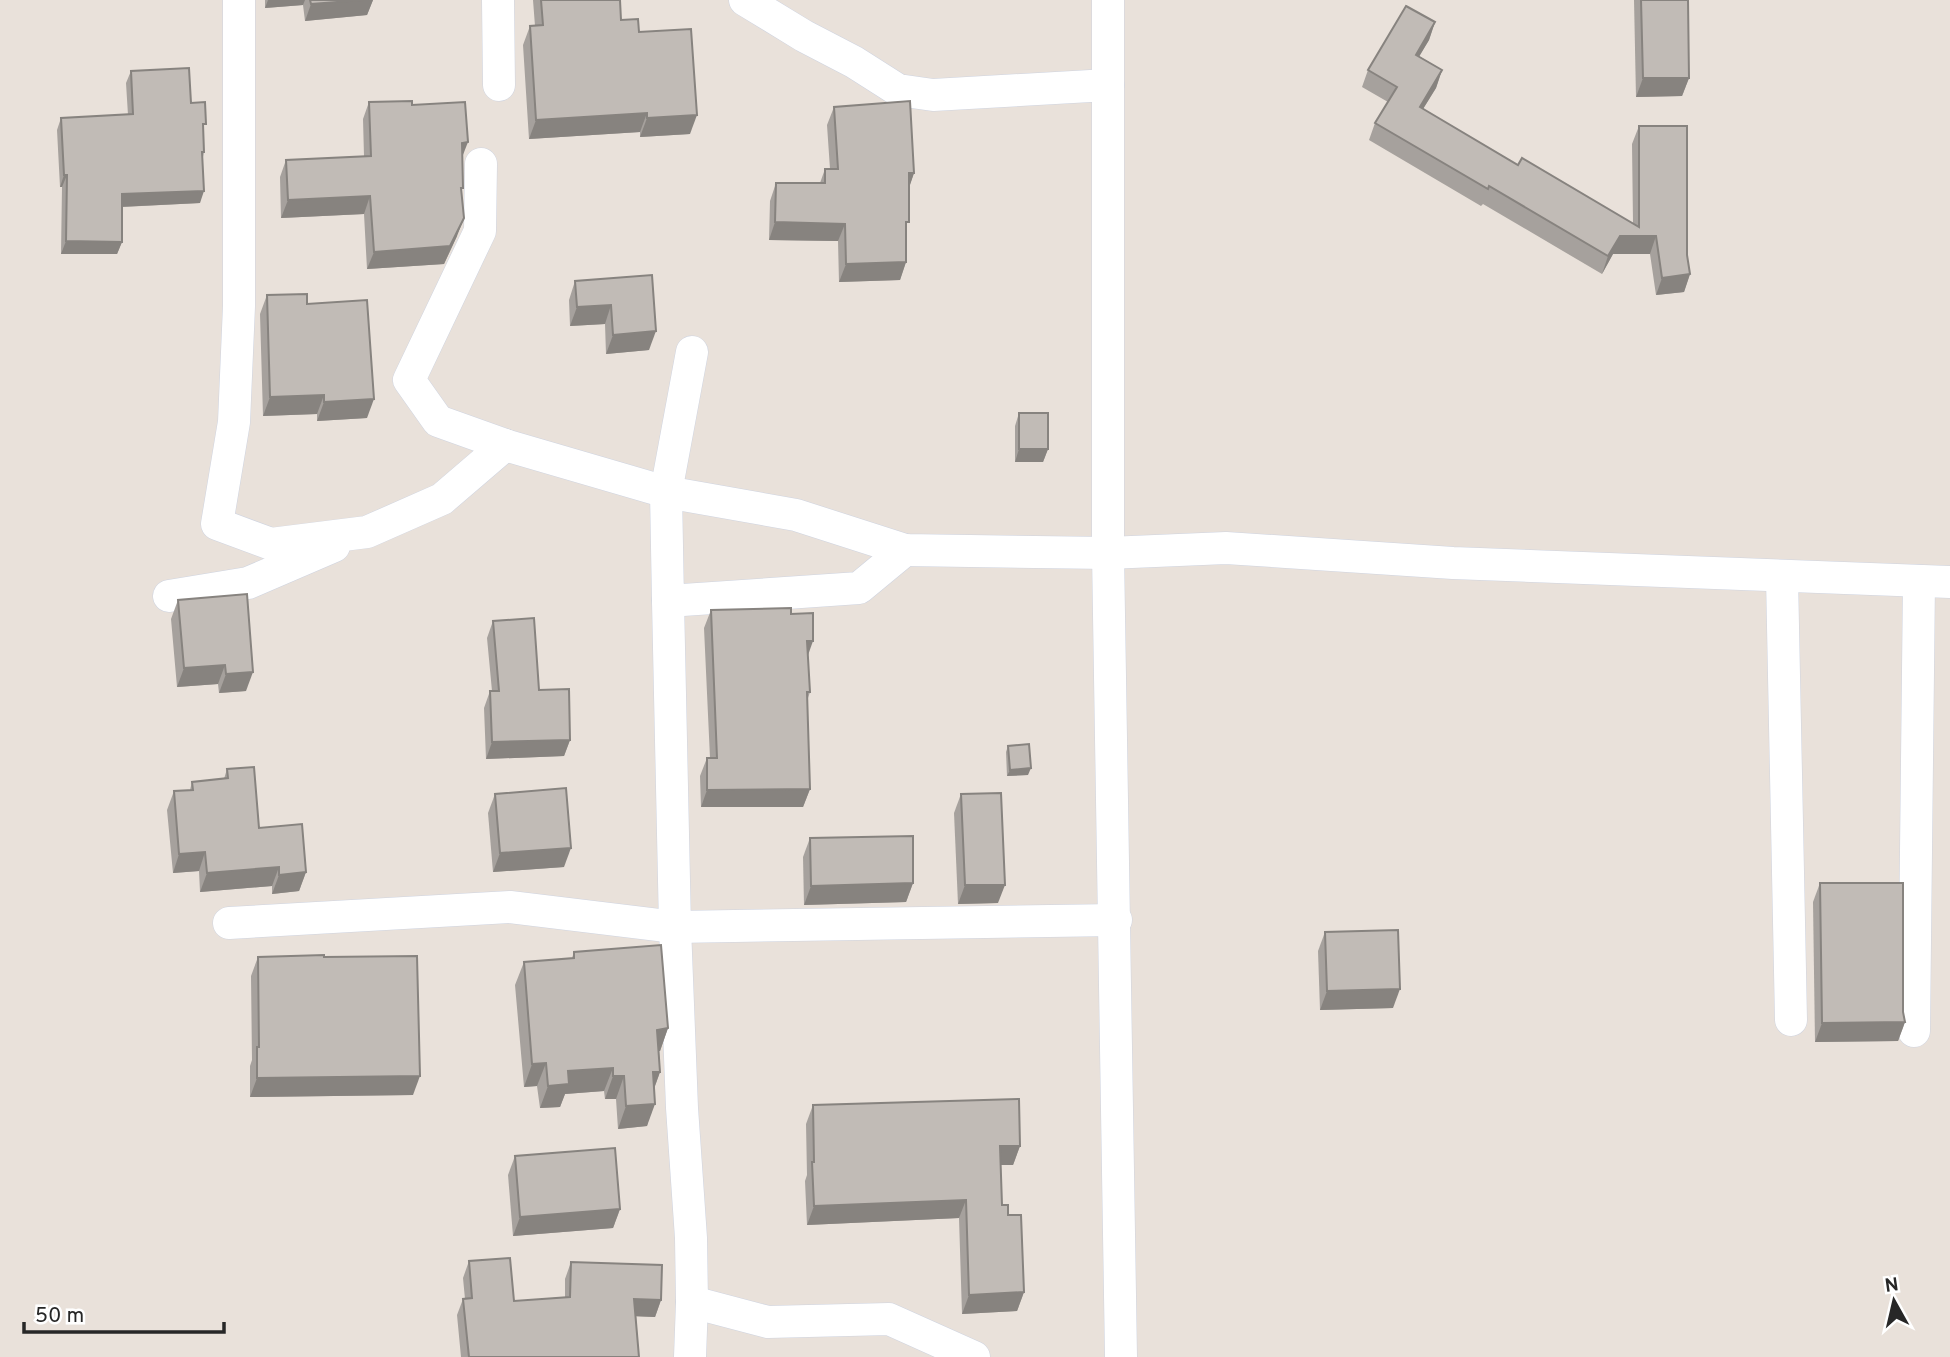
<svg xmlns="http://www.w3.org/2000/svg" width="1950" height="1357" viewBox="0 0 1950 1357" font-family="Overpass,sans-serif">
<rect width="100%" height="100%" fill="#e9e1da"/>
<g fill="none" stroke-linecap="round" stroke-linejoin="round">
<!-- minor casing -->
<g stroke="#cfd4e0" stroke-width="33">
<g id="minor">
<path d="M 239,0 L 239,306 L 234,422 L 217,524 L 271,544 L 367,532 L 442,499 L 505,445"/>
<path d="M 498,0 L 499,85"/>
<path d="M 745,0 L 804,36 L 854,62 L 898,90 L 933,95 L 1108,85"/>
<path d="M 1108,0 L 1108,553 L 1121,1357"/>
<path d="M 481,164 L 480,231 L 409,380 L 438,421 L 505,445 L 666,492 L 796,515 L 905,550 L 1108,553 L 1226,548 L 1453,563 L 1950,582"/>
<path d="M 692,352 L 666,492 L 668,601 L 859,588 L 905,550"/>
<path d="M 1782,577 L 1791,1020"/>
<path d="M 169,596 L 248,583 L 334,546"/>
<path d="M 668,601 L 675,927 L 682,1108 L 691,1238 L 692,1302 L 690,1357"/>
<path d="M 229,923 L 510,907 L 675,927 L 1116,920"/>
<path d="M 1914,1031 L 1919,581"/>
<path d="M 692,1302 L 768,1322 L 889,1319 L 974,1357"/>
</g>
</g>
<!-- minor -->
<use href="#minor" stroke="#fff" stroke-width="32"/>
</g>
<!-- wall -->
<g fill="#a6a19d">
<path d="M 265,0 L 373,0 L 367,15 L 305,21 L 303,5 L 265,8 Z"/>
<path d="M 533,0 L 620,0 L 621,20 L 639,32 L 690,134 L 640,137 L 640,132 L 529,139 L 523,45 L 530,26 L 535,26 Z"/>
<path d="M 1634,0 L 1688,0 L 1689,78 L 1682,96 L 1636,97 Z"/>
<path d="M 1435,22 L 1429,40 L 1419,56 L 1442,70 L 1436,88 L 1423,109 L 1518,165 L 1633,223 L 1632,144 L 1639,126 L 1687,255 L 1690,274 L 1684,292 L 1656,295 L 1650,254 L 1613,254 L 1602,274 L 1483,204 L 1481,206 L 1369,140 L 1375,123 L 1388,102 L 1362,87 L 1368,70 Z"/>
<path d="M 131,71 L 191,103 L 203,131 L 204,152 L 203,157 L 200,203 L 122,207 L 122,242 L 117,254 L 61,254 L 62,187 L 60,187 L 57,130 L 61,118 L 128,115 L 126,83 Z"/>
<path d="M 369,102 L 412,105 L 462,158 L 462,191 L 457,236 L 444,264 L 367,269 L 364,214 L 281,218 L 280,177 L 286,160 L 364,156 L 363,119 Z"/>
<path d="M 834,107 L 914,173 L 909,187 L 906,230 L 906,262 L 900,280 L 839,282 L 838,241 L 769,240 L 770,201 L 776,183 L 820,183 L 825,169 L 830,169 L 827,125 Z"/>
<path d="M 652,275 L 649,350 L 606,354 L 605,324 L 570,326 L 569,300 L 575,281 Z"/>
<path d="M 267,295 L 307,304 L 367,418 L 317,421 L 317,414 L 263,416 L 260,314 Z"/>
<path d="M 1019,413 L 1048,449 L 1043,462 L 1015,462 L 1015,426 Z"/>
<path d="M 178,600 L 246,691 L 219,693 L 218,684 L 177,687 L 171,619 Z"/>
<path d="M 711,610 L 791,614 L 808,655 L 810,692 L 807,701 L 810,789 L 803,807 L 701,807 L 700,776 L 707,758 L 710,758 L 704,628 Z"/>
<path d="M 493,621 L 539,690 L 570,740 L 564,756 L 486,759 L 484,708 L 490,691 L 492,691 L 487,638 Z"/>
<path d="M 1008,746 L 1028,775 L 1007,776 L 1006,752 Z"/>
<path d="M 227,769 L 259,828 L 306,872 L 299,891 L 272,894 L 272,886 L 200,892 L 199,871 L 173,873 L 167,810 L 174,791 L 190,790 L 192,782 L 224,779 Z"/>
<path d="M 495,794 L 564,867 L 493,872 L 488,813 Z"/>
<path d="M 961,794 L 998,903 L 958,904 L 954,813 Z"/>
<path d="M 810,838 L 913,883 L 906,902 L 804,905 L 803,857 Z"/>
<path d="M 1820,883 L 1905,1022 L 1898,1041 L 1815,1042 L 1813,902 Z"/>
<path d="M 1325,932 L 1393,1008 L 1320,1010 L 1318,951 Z"/>
<path d="M 574,952 L 668,1028 L 660,1051 L 659,1051 L 660,1072 L 654,1089 L 647,1126 L 618,1129 L 616,1099 L 605,1099 L 604,1091 L 565,1094 L 560,1107 L 540,1108 L 537,1086 L 524,1087 L 515,985 L 524,962 L 572,958 Z"/>
<path d="M 258,957 L 324,957 L 413,1095 L 250,1097 L 250,1066 L 252,1060 L 251,976 Z"/>
<path d="M 813,1105 L 1020,1146 L 1013,1165 L 1001,1165 L 1002,1205 L 1024,1292 L 1017,1311 L 962,1314 L 959,1218 L 807,1225 L 805,1181 L 807,1175 L 806,1124 Z"/>
<path d="M 515,1156 L 620,1209 L 613,1228 L 513,1236 L 508,1175 Z"/>
<path d="M 469,1261 L 514,1301 L 565,1297 L 565,1279 L 571,1262 L 661,1300 L 655,1317 L 636,1316 L 639,1357 L 461,1357 L 457,1315 L 463,1299 L 465,1299 L 463,1278 Z"/>
</g>
<!-- shaded-wall -->
<g fill="#87837f">
<path d="M 268,0 L 305,0 L 303,5 L 265,8 Z"/>
<path d="M 363,0 L 373,0 L 367,15 L 305,21 L 311,4 Z"/>
<path d="M 1435,22 L 1429,40 L 1410,72 L 1416,55 Z"/>
<path d="M 1442,70 L 1436,88 L 1413,125 L 1420,107 Z"/>
<path d="M 1643,78 L 1689,78 L 1682,96 L 1636,97 Z"/>
<path d="M 647,113 L 640,132 L 529,139 L 536,120 Z"/>
<path d="M 697,115 L 690,134 L 640,137 L 647,118 Z"/>
<path d="M 468,142 L 461,160 L 462,143 Z"/>
<path d="M 909,173 L 914,173 L 908,191 Z"/>
<path d="M 64,175 L 67,175 L 62,187 L 60,187 Z"/>
<path d="M 204,191 L 200,203 L 118,207 L 122,194 Z"/>
<path d="M 370,196 L 364,214 L 281,218 L 288,200 Z"/>
<path d="M 464,218 L 457,236 L 444,264 L 367,269 L 374,252 Z"/>
<path d="M 775,222 L 845,224 L 838,241 L 769,240 Z"/>
<path d="M 1620,236 L 1656,236 L 1650,254 L 1613,254 L 1602,274 L 1608,256 Z"/>
<path d="M 66,241 L 122,242 L 117,254 L 61,254 Z"/>
<path d="M 906,262 L 900,280 L 839,282 L 846,264 Z"/>
<path d="M 1690,274 L 1684,292 L 1656,295 L 1662,278 Z"/>
<path d="M 611,305 L 605,324 L 570,326 L 577,307 Z"/>
<path d="M 656,331 L 649,350 L 606,354 L 613,335 Z"/>
<path d="M 324,395 L 317,414 L 263,416 L 270,397 Z"/>
<path d="M 374,399 L 367,418 L 317,421 L 324,402 Z"/>
<path d="M 1019,449 L 1048,449 L 1043,462 L 1015,462 Z"/>
<path d="M 807,641 L 813,641 L 807,658 Z"/>
<path d="M 225,665 L 218,684 L 177,687 L 184,668 Z"/>
<path d="M 253,672 L 246,691 L 219,693 L 226,674 Z"/>
<path d="M 570,740 L 564,756 L 486,759 L 492,742 Z"/>
<path d="M 1031,768 L 1028,775 L 1007,776 L 1010,770 Z"/>
<path d="M 810,789 L 803,807 L 701,807 L 707,790 Z"/>
<path d="M 571,848 L 564,867 L 493,872 L 500,853 Z"/>
<path d="M 205,852 L 199,871 L 173,873 L 179,854 Z"/>
<path d="M 279,867 L 272,886 L 200,892 L 207,873 Z"/>
<path d="M 306,872 L 299,891 L 272,894 L 279,875 Z"/>
<path d="M 913,883 L 906,902 L 804,905 L 811,886 Z"/>
<path d="M 965,885 L 1005,885 L 998,903 L 958,904 Z"/>
<path d="M 1400,989 L 1393,1008 L 1320,1010 L 1327,991 Z"/>
<path d="M 1905,1022 L 1898,1041 L 1815,1042 L 1822,1023 Z"/>
<path d="M 668,1028 L 660,1051 L 649,1052 L 657,1030 Z"/>
<path d="M 546,1063 L 537,1086 L 524,1087 L 532,1064 Z"/>
<path d="M 613,1068 L 604,1091 L 565,1094 L 560,1107 L 540,1108 L 548,1086 L 568,1071 Z"/>
<path d="M 653,1072 L 660,1072 L 652,1094 Z"/>
<path d="M 420,1076 L 413,1095 L 250,1097 L 257,1078 Z"/>
<path d="M 613,1076 L 624,1076 L 616,1099 L 605,1099 Z"/>
<path d="M 655,1104 L 647,1126 L 618,1129 L 626,1106 Z"/>
<path d="M 1000,1146 L 1020,1146 L 1013,1165 L 993,1165 Z"/>
<path d="M 966,1200 L 959,1218 L 807,1225 L 814,1206 Z"/>
<path d="M 620,1209 L 613,1228 L 513,1236 L 520,1217 Z"/>
<path d="M 1024,1292 L 1017,1311 L 962,1314 L 969,1295 Z"/>
<path d="M 634,1299 L 661,1300 L 655,1317 L 628,1316 Z"/>
</g>
<!-- building -->
<g fill="#c1bbb6" stroke="#87837f" stroke-width="2">
<path d="M 310,0 L 363,0 L 311,4 Z"/>
<path d="M 541,0 L 620,0 L 621,20 L 638,19 L 639,32 L 691,29 L 697,115 L 647,118 L 647,113 L 536,120 L 530,26 L 543,25 Z"/>
<path d="M 1641,0 L 1688,0 L 1689,78 L 1643,78 Z"/>
<path d="M 1406,6 L 1435,22 L 1416,55 L 1442,70 L 1420,107 L 1518,165 L 1522,158 L 1639,227 L 1639,126 L 1687,126 L 1687,255 L 1690,274 L 1662,278 L 1656,236 L 1620,236 L 1608,256 L 1489,186 L 1488,189 L 1375,123 L 1397,87 L 1368,70 Z"/>
<path d="M 189,68 L 191,103 L 205,102 L 206,124 L 203,124 L 204,152 L 202,152 L 204,191 L 122,194 L 122,242 L 66,241 L 67,175 L 64,175 L 61,118 L 133,114 L 131,71 Z"/>
<path d="M 412,101 L 412,105 L 465,102 L 468,142 L 462,143 L 463,188 L 461,188 L 464,218 L 450,246 L 374,252 L 370,196 L 288,200 L 286,160 L 371,156 L 369,102 Z"/>
<path d="M 910,101 L 914,173 L 909,173 L 909,222 L 906,222 L 906,262 L 846,264 L 845,224 L 775,222 L 776,183 L 825,183 L 825,169 L 838,169 L 834,107 Z"/>
<path d="M 652,275 L 656,331 L 613,335 L 611,305 L 577,307 L 575,281 Z"/>
<path d="M 307,294 L 307,304 L 367,300 L 374,399 L 324,402 L 324,395 L 270,397 L 267,295 Z"/>
<rect x="1019" y="413" width="29" height="36"/>
<path d="M 247,594 L 253,672 L 226,674 L 225,665 L 184,668 L 178,600 Z"/>
<path d="M 791,608 L 791,614 L 813,613 L 813,641 L 807,641 L 810,692 L 807,692 L 810,789 L 707,790 L 707,758 L 717,758 L 711,610 Z"/>
<path d="M 534,618 L 539,690 L 569,689 L 570,740 L 492,742 L 490,691 L 499,691 L 493,621 Z"/>
<path d="M 1029,744 L 1031,768 L 1010,770 L 1008,746 Z"/>
<path d="M 254,767 L 259,828 L 302,824 L 306,872 L 279,875 L 279,867 L 207,873 L 205,852 L 179,854 L 174,791 L 193,790 L 192,782 L 228,778 L 227,769 Z"/>
<path d="M 566,788 L 571,848 L 500,853 L 495,794 Z"/>
<path d="M 1001,793 L 1005,885 L 965,885 L 961,794 Z"/>
<path d="M 913,836 L 913,883 L 811,886 L 810,838 Z"/>
<path d="M 1820,883 L 1903,883 L 1903,1012 L 1905,1022 L 1822,1023 Z"/>
<path d="M 1398,930 L 1400,989 L 1327,991 L 1325,932 Z"/>
<path d="M 661,945 L 668,1028 L 657,1030 L 660,1072 L 653,1072 L 655,1104 L 626,1106 L 624,1076 L 613,1076 L 613,1068 L 568,1071 L 569,1084 L 548,1086 L 546,1063 L 532,1064 L 524,962 L 574,958 L 574,952 Z"/>
<path d="M 324,955 L 324,957 L 417,956 L 420,1076 L 257,1078 L 257,1047 L 259,1047 L 258,957 Z"/>
<path d="M 1019,1099 L 1020,1146 L 1000,1146 L 1002,1205 L 1008,1205 L 1008,1215 L 1021,1215 L 1024,1292 L 969,1295 L 966,1200 L 814,1206 L 812,1162 L 814,1162 L 813,1105 Z"/>
<path d="M 615,1148 L 620,1209 L 520,1217 L 515,1156 Z"/>
<path d="M 510,1258 L 514,1301 L 570,1297 L 571,1262 L 662,1265 L 661,1300 L 634,1299 L 639,1357 L 469,1357 L 463,1299 L 472,1298 L 469,1261 Z"/>
</g>
<!-- north arrow -->
<g transform="translate(1894 1301) rotate(352)" stroke="#ffffff" stroke-width="5" paint-order="stroke">
<path d="M0-5L12 26L0 18L-12 26Z" fill="#272727"/>
<text y="-10" font-size="19" font-weight="bold" text-anchor="middle" fill="#272727">N</text>
</g>
<!-- scale -->
<path d="M24 1322v10h200v-10" fill="none" stroke="#272727" stroke-width="3.5"/>
<text x="35" y="1322" font-size="21" fill="#272727" stroke="#ffffff" stroke-width="5" paint-order="stroke">50 m</text>
</svg>
